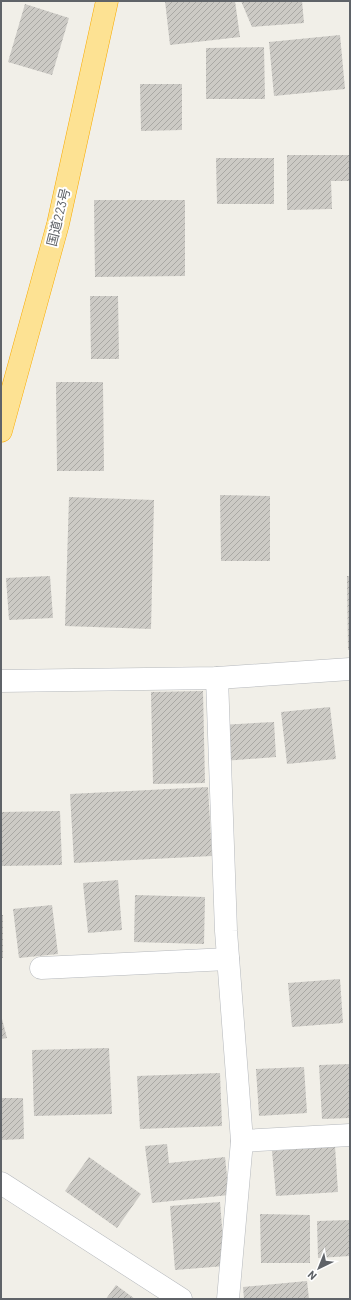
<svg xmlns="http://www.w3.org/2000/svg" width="351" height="1300" viewBox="0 0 351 1300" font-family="Barlow,'Noto Sans JP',sans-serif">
<defs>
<pattern id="building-hatch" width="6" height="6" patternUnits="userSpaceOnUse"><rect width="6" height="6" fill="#cccac5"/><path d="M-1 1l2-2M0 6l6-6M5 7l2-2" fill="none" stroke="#a9a8a4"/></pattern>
</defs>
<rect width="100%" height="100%" fill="#f1efe8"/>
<!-- building -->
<g fill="url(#building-hatch)">
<path d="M 165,1 L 235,1 L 240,37 L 170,45 Z"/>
<path d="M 241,1 L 302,1 L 304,23 L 252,27 Z"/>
<path d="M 25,4 L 69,18 L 52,75 L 8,62 Z"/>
<path d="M 340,35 L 345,89 L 274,96 L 269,42 Z"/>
<path d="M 264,47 L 265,99 L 206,99 L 206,48 Z"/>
<path d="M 140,84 L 182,84 L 182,130 L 141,131 Z"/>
<path d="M 287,155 L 350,155 L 350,181 L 331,181 L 332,209 L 287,210 Z"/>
<path d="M 216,158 L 274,158 L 274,204 L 217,204 Z"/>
<path d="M 94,200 L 185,200 L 185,276 L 95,277 Z"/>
<path d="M 90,296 L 118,296 L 119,359 L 91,359 Z"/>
<path d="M 56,382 L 103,382 L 104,471 L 57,471 Z"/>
<path d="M 220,495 L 270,496 L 270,561 L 221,561 Z"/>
<path d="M 69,497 L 154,500 L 151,629 L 65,626 Z"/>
<path d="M 50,576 L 53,618 L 9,620 L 6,578 Z"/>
<path d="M 347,576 L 350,576 L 350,650 L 348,650 Z"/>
<path d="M 203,691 L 205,783 L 153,784 L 151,692 Z"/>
<path d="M 330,707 L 336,759 L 287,764 L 281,712 Z"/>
<path d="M 274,722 L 276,757 L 223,761 L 220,725 Z"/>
<path d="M 208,787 L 212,856 L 74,863 L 70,794 Z"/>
<path d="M 60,811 L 62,865 L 1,866 L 1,812 Z"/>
<path d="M 118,880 L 122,930 L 88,933 L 83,883 Z"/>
<path d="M 135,895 L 205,897 L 204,944 L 134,942 Z"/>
<path d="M 52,905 L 58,954 L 19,958 L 13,909 Z"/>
<rect x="1" y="915" width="2" height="43"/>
<path d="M 340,979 L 343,1023 L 292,1027 L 288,983 Z"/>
<path d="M 1,1015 L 7,1038 L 1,1039 Z"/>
<path d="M 109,1048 L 112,1114 L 34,1116 L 32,1050 Z"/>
<path d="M 350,1064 L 350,1118 L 322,1119 L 319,1065 Z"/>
<path d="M 304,1067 L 307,1113 L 259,1116 L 256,1069 Z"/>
<path d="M 220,1073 L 222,1126 L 140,1129 L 137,1076 Z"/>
<path d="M 1,1098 L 23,1098 L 24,1139 L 1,1140 Z"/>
<path d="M 167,1144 L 169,1163 L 225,1157 L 229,1195 L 152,1203 L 145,1146 Z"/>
<path d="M 335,1146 L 338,1192 L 276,1196 L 272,1151 Z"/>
<path d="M 89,1157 L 141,1194 L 117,1228 L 65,1191 Z"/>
<path d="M 220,1202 L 225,1266 L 175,1270 L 170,1206 Z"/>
<path d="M 260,1214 L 310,1215 L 310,1263 L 261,1263 Z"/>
<path d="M 350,1220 L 350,1256 L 318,1258 L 317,1221 Z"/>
<path d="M 307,1281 L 309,1299 L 244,1299 L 243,1287 Z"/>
<path d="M 116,1285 L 135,1299 L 106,1299 Z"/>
</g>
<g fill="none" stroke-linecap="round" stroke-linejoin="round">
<!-- street casing -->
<g stroke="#b5b8bc" stroke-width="23">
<g id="street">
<path d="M 217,678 L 226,931 L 242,1141 L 228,1299"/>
<path d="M 1,681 L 217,678 L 350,669"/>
<path d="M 41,968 L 228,959"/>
<path d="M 242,1141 L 350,1135"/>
<path d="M 1,1183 L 181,1299"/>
</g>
</g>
<!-- highway casing -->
<g stroke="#f9ab00" stroke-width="23">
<path id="highway" d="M 1,431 L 58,224 L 107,1"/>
</g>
<!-- street -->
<use href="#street" stroke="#fff" stroke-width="22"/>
<!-- highway -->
<use href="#highway" stroke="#fde293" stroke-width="22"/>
</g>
<g text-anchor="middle" stroke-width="4" stroke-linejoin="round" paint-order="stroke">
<!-- street labels -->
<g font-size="13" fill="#5f6368" stroke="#fff">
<text transform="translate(58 217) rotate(-76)" y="5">国道223号</text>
</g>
</g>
<!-- border -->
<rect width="351" height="1300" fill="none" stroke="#5f6368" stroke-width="4"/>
<!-- north arrow -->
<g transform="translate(319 1268) rotate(223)" stroke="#ffffff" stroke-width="3" paint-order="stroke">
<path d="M0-3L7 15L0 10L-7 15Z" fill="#5f6368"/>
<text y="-6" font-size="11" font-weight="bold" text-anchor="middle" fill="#5f6368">N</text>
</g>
</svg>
